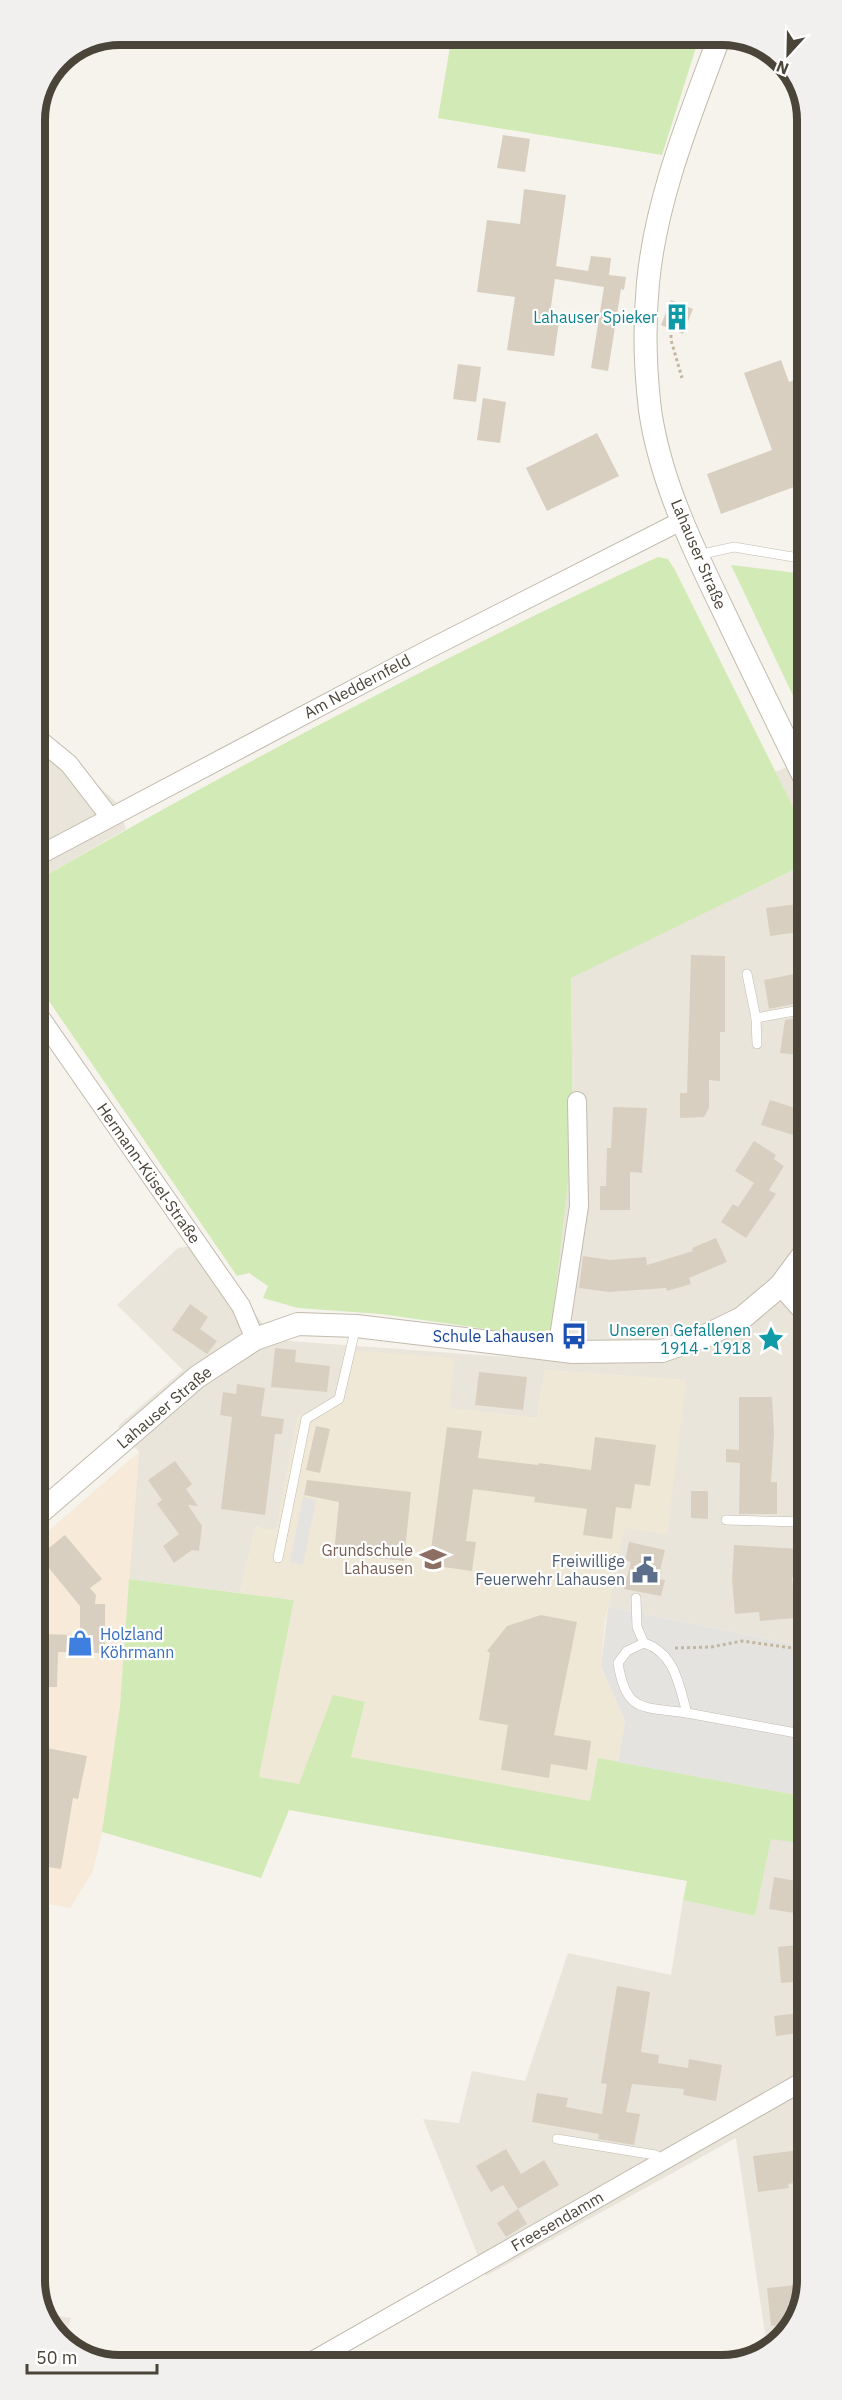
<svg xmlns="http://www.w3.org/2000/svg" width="842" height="2400" viewBox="0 0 842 2400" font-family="'IBM Plex Sans',sans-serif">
<rect width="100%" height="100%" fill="#f6f3ec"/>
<!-- residential -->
<g fill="#eae5da">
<path d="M 35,733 L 70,760 L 116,802 L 126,829 L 36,881 Z"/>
<path d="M 806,759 L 806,833 L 775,772 Z"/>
<path d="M 806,864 L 807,1647 L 608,1607 L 624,1527 L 667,1533 L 685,1380 L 545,1370 L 537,1418 L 448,1408 L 453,1358 L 336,1396 L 298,1417 L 276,1531 L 256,1527 L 240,1593 L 129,1579 L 139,1452 L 118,1426 L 183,1370 L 117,1305 L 178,1248 L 200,1245 L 276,1340 L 547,1360 L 573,1140 L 571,977 Z"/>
<path d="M 807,1672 L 807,1752 L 797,1723 Z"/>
<path d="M 771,1838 L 807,1844 L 807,2280 L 790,2332 L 767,2347 L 736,2138 L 486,2276 L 423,2119 L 459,2123 L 472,2071 L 525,2081 L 568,1953 L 671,1975 L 683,1900 L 755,1916 Z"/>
<path d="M 45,2314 L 71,2318 L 62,2341 Z"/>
</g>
<!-- commercial -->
<path fill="#f7ead8" d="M 139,1452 L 120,1706 L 102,1832 L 93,1871 L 70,1908 L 37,1902 L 36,1542 Z"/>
<!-- education -->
<path fill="#efe8d6" d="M 344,1350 L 454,1358 L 449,1408 L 537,1418 L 545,1370 L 686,1380 L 667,1534 L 624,1528 L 605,1621 L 601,1666 L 625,1721 L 618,1762 L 598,1759 L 590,1801 L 351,1757 L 365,1702 L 313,1751 L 299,1785 L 259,1777 L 294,1600 L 240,1593 L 256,1527 L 276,1531 L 298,1417 L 336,1396 Z"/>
<!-- green -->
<g fill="#d2eab5">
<path d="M 452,35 L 700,35 L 662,155 L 438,118 Z"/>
<path d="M 658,557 L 668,559 L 675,570 L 806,833 L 806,864 L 571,978 L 573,1140 L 551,1330 L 521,1334 L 381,1314 L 298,1308 L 263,1298 L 268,1286 L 249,1273 L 237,1276 L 36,982 L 36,881 C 239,765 445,655 658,557 Z"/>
<path d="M 731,565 L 805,574 L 805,721 Z"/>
<path d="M 129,1579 L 294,1600 L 259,1777 L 299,1784 L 333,1695 L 365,1702 L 351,1757 L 590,1801 L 598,1758 L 802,1796 L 807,1758 L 807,1844 L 771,1839 L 755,1916 L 683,1900 L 687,1881 L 289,1810 L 261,1878 L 102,1832 L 120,1706 Z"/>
</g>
<!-- parking -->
<g fill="#e5e3e0">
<path d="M 303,1497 L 316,1500 L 303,1565 L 290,1562 Z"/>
<path d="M 608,1607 L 807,1647 L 807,1672 L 797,1723 L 807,1752 L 802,1796 L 618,1762 L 625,1721 L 601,1666 Z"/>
</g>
<!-- building -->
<g fill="#d8cfc1">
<path d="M 503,135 L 530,139 L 525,172 L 497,168 Z"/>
<path d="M 524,189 L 566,195 L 556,266 L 588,271 L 591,256 L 611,258 L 609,275 L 626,277 L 624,290 L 621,289 L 608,371 L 591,368 L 604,287 L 555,279 L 549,320 L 559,322 L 554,356 L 507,350 L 515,297 L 477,292 L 487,220 L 520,224 Z"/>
<path d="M 671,300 L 693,309 L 683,334 L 661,325 Z"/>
<path d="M 781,360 L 789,382 L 805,376 L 805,401 L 800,403 L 805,416 L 805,483 L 721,514 L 707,474 L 772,450 L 744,373 Z"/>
<path d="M 458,364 L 481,367 L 476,402 L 453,399 Z"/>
<path d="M 483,398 L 506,402 L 500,443 L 477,440 Z"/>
<path d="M 597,433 L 619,476 L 547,511 L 526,468 Z"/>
<path d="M 806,903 L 806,931 L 770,936 L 766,908 Z"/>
<path d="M 691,955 L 725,956 L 725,1032 L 720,1032 L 720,1081 L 709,1080 L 709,1108 L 704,1117 L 680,1118 L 680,1093 L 687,1093 Z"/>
<path d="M 794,974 L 799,1003 L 769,1009 L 764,980 Z"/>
<path d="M 801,1017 L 802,1025 L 806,1025 L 806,1056 L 780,1053 L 785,1020 Z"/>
<path d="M 770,1100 L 798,1109 L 795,1117 L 806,1121 L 806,1139 L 761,1125 Z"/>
<path d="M 613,1107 L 647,1108 L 642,1173 L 630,1172 L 630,1210 L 600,1210 L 600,1186 L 606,1186 L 607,1148 L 611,1148 Z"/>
<path d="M 754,1141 L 776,1155 L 774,1159 L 784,1166 L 769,1190 L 776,1194 L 746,1238 L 721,1222 L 733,1204 L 738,1207 L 754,1183 L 735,1171 Z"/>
<path d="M 716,1238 L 727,1262 L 689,1278 L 691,1284 L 667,1291 L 666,1288 L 609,1292 L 579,1288 L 583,1256 L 610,1260 L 646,1257 L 647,1265 L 693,1251 L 692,1248 Z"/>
<path d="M 190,1304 L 208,1317 L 200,1329 L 217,1341 L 207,1354 L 172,1330 Z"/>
<path d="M 275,1348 L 296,1350 L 295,1362 L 330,1366 L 327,1392 L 271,1387 Z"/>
<path d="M 479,1372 L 527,1377 L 523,1410 L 475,1405 Z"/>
<path d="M 237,1384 L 265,1388 L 261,1416 L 284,1419 L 282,1434 L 275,1434 L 265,1515 L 221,1509 L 232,1417 L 220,1415 L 223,1392 L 236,1394 Z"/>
<path d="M 739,1397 L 772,1397 L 774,1433 L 771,1482 L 777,1482 L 777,1514 L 739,1514 L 740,1463 L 726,1462 L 726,1449 L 739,1450 Z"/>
<path d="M 316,1426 L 330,1429 L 320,1473 L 306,1470 Z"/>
<path d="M 447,1427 L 482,1431 L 478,1458 L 538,1465 L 539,1463 L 591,1470 L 595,1437 L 656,1445 L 650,1486 L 635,1484 L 631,1509 L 616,1507 L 612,1539 L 583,1535 L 587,1509 L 534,1502 L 535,1497 L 473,1489 L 466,1541 L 476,1542 L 472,1571 L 429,1565 Z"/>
<path d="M 175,1461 L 192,1484 L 186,1489 L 198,1506 L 188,1505 L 202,1526 L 199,1551 L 192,1550 L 174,1563 L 163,1546 L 179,1534 L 157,1504 L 162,1500 L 148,1480 Z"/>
<path d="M 307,1480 L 411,1492 L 404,1561 L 334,1553 L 339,1502 L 304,1495 Z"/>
<path d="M 691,1491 L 708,1491 L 708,1519 L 691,1518 Z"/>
<path d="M 65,1535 L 102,1579 L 90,1588 L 96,1595 L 95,1604 L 105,1604 L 105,1653 L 58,1652 L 57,1687 L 37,1687 L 37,1634 L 80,1635 L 80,1606 L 39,1556 Z"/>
<path d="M 629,1542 L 665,1550 L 658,1579 L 665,1580 L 661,1596 L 624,1589 L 631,1562 L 625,1560 Z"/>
<path d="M 734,1545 L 800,1549 L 798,1577 L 792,1577 L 796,1618 L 760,1621 L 759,1612 L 735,1614 L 732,1580 Z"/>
<path d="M 541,1615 L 577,1622 L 554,1735 L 591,1741 L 587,1770 L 551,1764 L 549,1778 L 501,1770 L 508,1725 L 479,1720 L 490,1653 L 487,1651 L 507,1626 Z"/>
<path d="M 37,1746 L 87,1756 L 78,1799 L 73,1798 L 61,1869 L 37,1865 Z"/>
<path d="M 774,1877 L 807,1883 L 807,1915 L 769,1909 Z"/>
<path d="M 807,1944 L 807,2011 L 798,2011 L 794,1982 L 781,1983 L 778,1947 Z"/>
<path d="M 617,1986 L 650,1992 L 641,2052 L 659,2055 L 658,2063 L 688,2068 L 689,2059 L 722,2065 L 716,2101 L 683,2095 L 684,2089 L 632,2084 L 626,2112 L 640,2114 L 634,2145 L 598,2139 L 599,2134 L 532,2122 L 537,2093 L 568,2098 L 566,2107 L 602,2114 L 607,2084 L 601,2083 Z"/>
<path d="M 807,2012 L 807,2032 L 776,2036 L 774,2016 Z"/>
<path d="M 506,2149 L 521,2174 L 544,2160 L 559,2185 L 518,2209 L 503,2185 L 491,2192 L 476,2166 Z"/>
<path d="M 807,2149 L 807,2181 L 788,2184 L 789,2188 L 758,2192 L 753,2156 Z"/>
<path d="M 518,2209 L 527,2224 L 506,2237 L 497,2223 Z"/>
<path d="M 806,2284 L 793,2324 L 771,2326 L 767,2288 Z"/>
</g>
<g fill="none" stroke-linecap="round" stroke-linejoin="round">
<!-- service casing -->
<g stroke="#c2bbae" stroke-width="10">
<g id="service">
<path d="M 698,555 L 734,547 L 805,559"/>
<path d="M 747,974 L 756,1018 L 806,1009"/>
<path d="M 756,1018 L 757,1044"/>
<path d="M 726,1520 L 807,1522"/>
<path d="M 278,1558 L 306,1419 L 339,1399 L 356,1326"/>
<path d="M 636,1598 L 637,1627 L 644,1643"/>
<path d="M 644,1643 C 675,1653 679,1685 687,1713 C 643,1706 626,1714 618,1663 L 627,1651 Z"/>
<path d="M 687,1713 L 807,1735"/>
<path d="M 557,2139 L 655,2155 L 664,2160"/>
</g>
</g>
<!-- minor casing -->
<g stroke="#c2bbae" stroke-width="20">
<g id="minor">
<path d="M 35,736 L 69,764 L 109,816"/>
<path d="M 36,857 L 429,649 L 681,521"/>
<path d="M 36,1011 L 241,1306 L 255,1339"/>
<path d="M 780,1286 L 806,1315"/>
<path d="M 557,1350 L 579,1206 L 577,1101"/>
<path d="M 307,2364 L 807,2079"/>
</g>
</g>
<!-- tertiary casing -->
<g stroke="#c2bbae" stroke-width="24">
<g id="tertiary">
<path d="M 720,35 C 691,114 656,197 648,283 C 644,325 645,368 650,410 C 660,480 692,546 723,610 C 750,667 778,724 806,781"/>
<path d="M 36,1516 L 197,1377 L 255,1339 L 298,1324 L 356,1326 L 573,1352 L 662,1351 L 705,1336 L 742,1318 L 780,1286 L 806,1251"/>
</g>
</g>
<!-- path -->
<g stroke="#c4b79f" stroke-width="3" stroke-dasharray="3 3" stroke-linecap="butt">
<path d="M 671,329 L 671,340 L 682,378"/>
<path d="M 675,1648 L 711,1647 L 742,1641 L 807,1650"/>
</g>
<!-- service -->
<use href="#service" stroke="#fff" stroke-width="9"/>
<!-- minor -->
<use href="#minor" stroke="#fff" stroke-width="18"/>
<!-- tertiary -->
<use href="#tertiary" stroke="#fff" stroke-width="22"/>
</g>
<!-- icons -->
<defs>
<g id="building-bare" transform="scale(2.07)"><path d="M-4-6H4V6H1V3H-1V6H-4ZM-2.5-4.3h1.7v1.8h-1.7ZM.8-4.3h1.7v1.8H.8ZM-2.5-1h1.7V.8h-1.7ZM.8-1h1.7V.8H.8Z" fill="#0f9aa8" stroke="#fff" stroke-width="2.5" paint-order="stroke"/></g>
<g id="bus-bare" transform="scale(2.07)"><path d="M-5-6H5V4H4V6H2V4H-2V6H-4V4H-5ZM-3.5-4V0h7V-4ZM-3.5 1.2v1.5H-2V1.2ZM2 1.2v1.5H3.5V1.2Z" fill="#1a4fb4" stroke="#fff" stroke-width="2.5" paint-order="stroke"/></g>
<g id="sight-bare" transform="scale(2.07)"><path d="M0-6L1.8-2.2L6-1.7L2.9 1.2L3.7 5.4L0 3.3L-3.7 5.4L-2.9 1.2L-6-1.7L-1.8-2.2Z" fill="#0f9aa8" stroke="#fff" stroke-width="2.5" paint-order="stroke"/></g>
<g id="school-bare" transform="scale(2.07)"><path d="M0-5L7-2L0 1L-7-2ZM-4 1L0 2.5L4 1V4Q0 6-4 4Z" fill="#8d6e63" stroke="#fff" stroke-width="2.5" paint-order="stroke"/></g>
<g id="civic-bare" transform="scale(2.07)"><path d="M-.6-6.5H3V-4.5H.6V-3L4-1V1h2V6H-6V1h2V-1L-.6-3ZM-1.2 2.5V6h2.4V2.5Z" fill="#5c6f8a" stroke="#fff" stroke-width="2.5" paint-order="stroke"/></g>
<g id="shop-bare" transform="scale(2.07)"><path d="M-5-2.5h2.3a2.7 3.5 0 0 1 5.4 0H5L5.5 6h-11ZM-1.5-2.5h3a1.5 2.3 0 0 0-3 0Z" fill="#3f7fe0" stroke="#fff" stroke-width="2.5" paint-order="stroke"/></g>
</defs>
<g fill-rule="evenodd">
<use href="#building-bare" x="677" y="317"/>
<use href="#bus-bare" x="574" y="1336"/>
<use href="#sight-bare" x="771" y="1339"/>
<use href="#school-bare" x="433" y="1559"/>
<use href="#civic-bare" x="645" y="1570"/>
<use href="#shop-bare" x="80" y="1643"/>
</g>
<g text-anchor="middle" stroke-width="4.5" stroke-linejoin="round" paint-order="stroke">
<!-- culture labels -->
<g font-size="16" fill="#0d838f" stroke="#fff" text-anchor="end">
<text x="657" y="323">Lahauser Spieker</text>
<text x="751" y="1336">Unseren Gefallenen<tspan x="751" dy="18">1914 - 1918</tspan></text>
</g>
<!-- street labels -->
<g font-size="16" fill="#4b4439" stroke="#fff">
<text transform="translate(699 554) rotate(67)" y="6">Lahauser Straße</text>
<text transform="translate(357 686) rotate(-28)" y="6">Am Neddernfeld</text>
<text transform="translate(149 1173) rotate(55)" y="6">Hermann-Küsel-Straße</text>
<text transform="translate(164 1407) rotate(-40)" y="6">Lahauser Straße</text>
<text transform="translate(557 2221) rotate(-30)" y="6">Freesendamm</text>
</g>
<!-- transit labels -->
<g font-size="16" fill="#164399" stroke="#fff" text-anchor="end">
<text x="554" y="1342">Schule Lahausen</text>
</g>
<!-- education labels -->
<g font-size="16" fill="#785e54" stroke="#fff" text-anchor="end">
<text x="413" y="1556">Grundschule<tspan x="413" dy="18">Lahausen</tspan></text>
</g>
<!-- service labels -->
<g font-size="16" fill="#4e5e75" stroke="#fff" text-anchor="end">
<text x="625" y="1567">Freiwillige<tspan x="625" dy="18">Feuerwehr Lahausen</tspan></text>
</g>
<!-- shop labels -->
<g font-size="16" fill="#366cbe" stroke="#fff" text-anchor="start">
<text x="100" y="1640">Holzland<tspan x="100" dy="18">Köhrmann</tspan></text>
</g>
</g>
<!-- crop -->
<path d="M0 0H842V2400H0ZM120 45H722A75 75 0 0 1 797 120V2280A75 75 0 0 1 722 2355H120A75 75 0 0 1 45 2280V120A75 75 0 0 1 120 45Z" fill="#f1f0ef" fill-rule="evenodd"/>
<path fill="none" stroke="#4b4439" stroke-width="8" d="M120 45H722A75 75 0 0 1 797 120V2280A75 75 0 0 1 722 2355H120A75 75 0 0 1 45 2280V120A75 75 0 0 1 120 45Z"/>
<!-- north arrow -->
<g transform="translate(788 54) rotate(202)" stroke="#ffffff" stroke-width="4.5" paint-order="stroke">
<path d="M0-4.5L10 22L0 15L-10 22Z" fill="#4b4439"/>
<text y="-9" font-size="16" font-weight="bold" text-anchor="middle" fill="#4b4439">N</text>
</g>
<!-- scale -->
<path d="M27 2364v9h130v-9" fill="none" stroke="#4b4439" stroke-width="3"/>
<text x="36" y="2364" font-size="18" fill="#4b4439" stroke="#ffffff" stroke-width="4.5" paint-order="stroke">50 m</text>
</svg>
